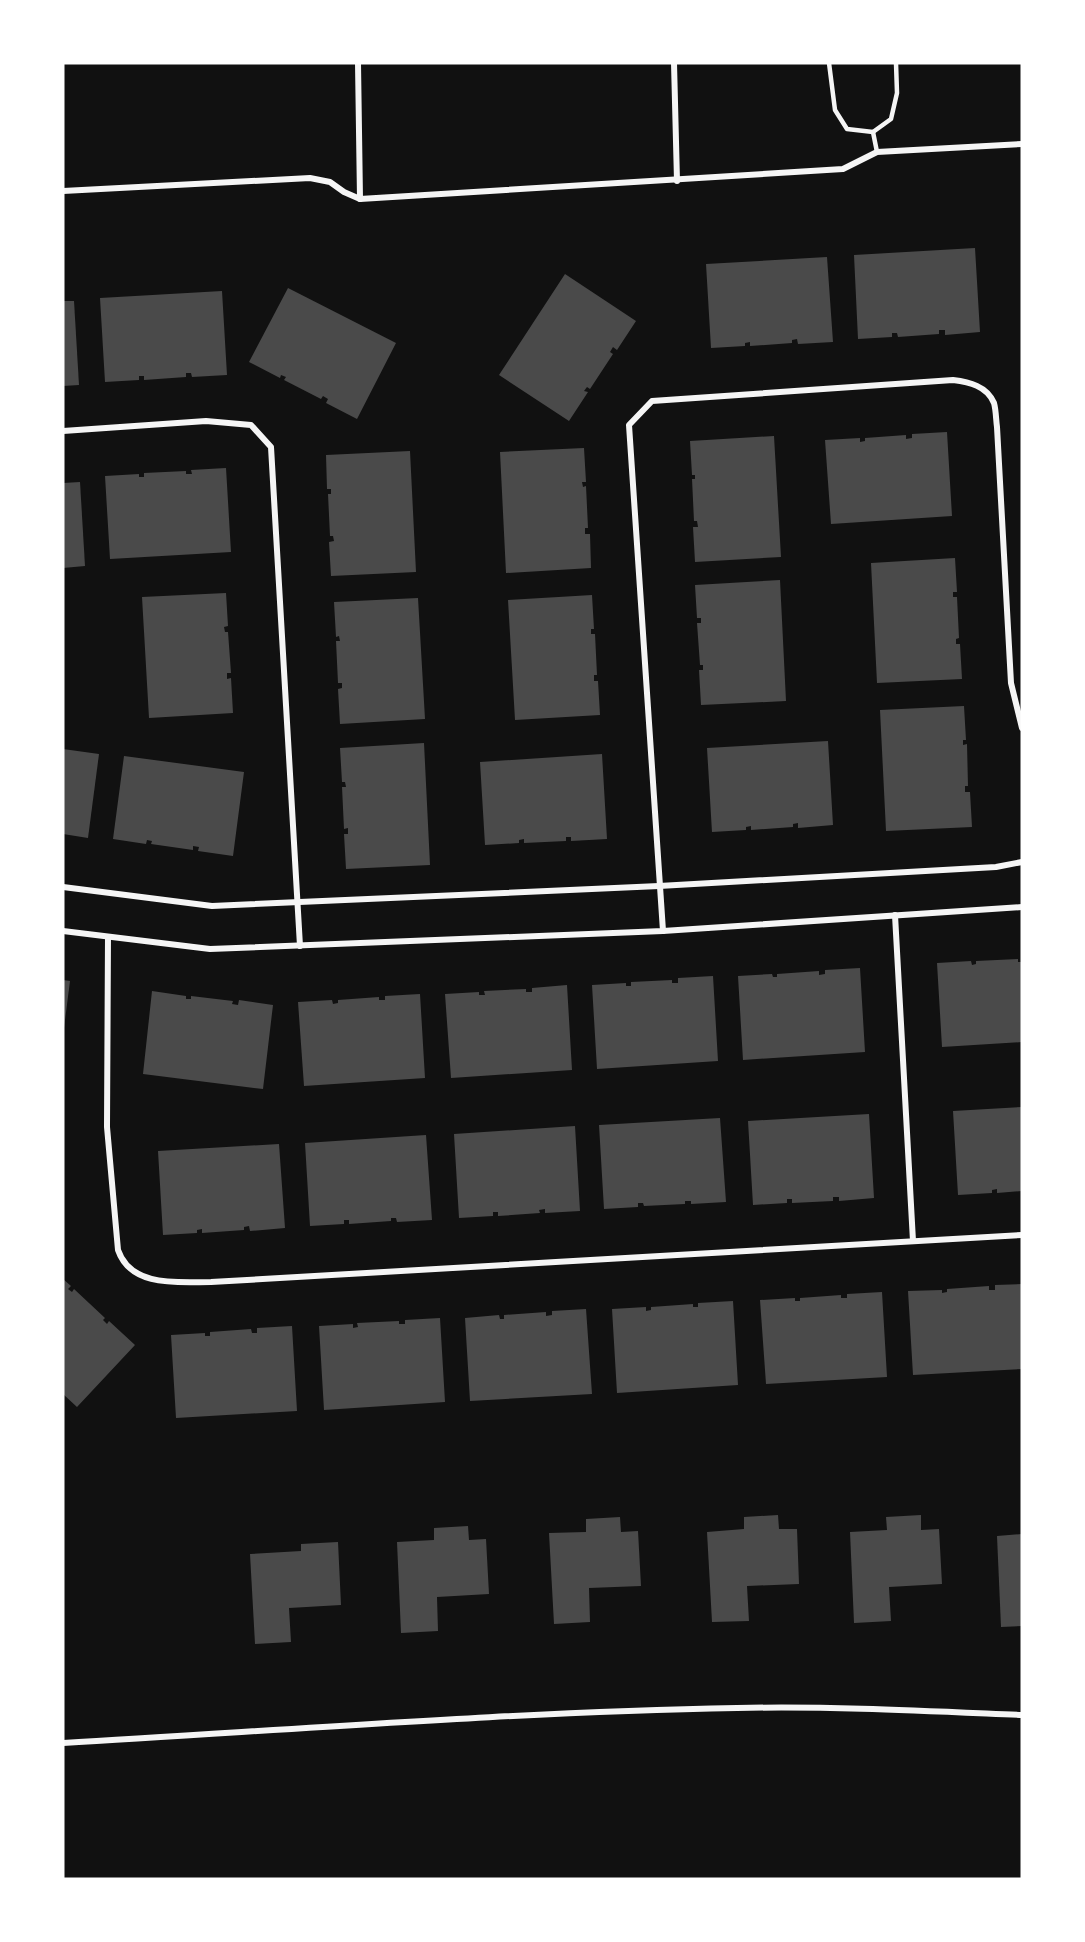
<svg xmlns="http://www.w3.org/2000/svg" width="1085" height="1942" viewBox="0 0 1085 1942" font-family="Montserrat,sans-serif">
<rect width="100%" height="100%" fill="#111"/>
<!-- building -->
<g fill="#4a4a4a">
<path d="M 975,248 L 980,332 L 945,335 L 945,330 L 939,330 L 939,334 L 898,337 L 897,333 L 892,333 L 892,337 L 858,339 L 854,255 Z"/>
<path d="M 827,257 L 833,342 L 798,344 L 797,339 L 792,340 L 792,343 L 750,346 L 750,342 L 745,343 L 745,346 L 711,348 L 706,264 Z"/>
<path d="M 565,274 L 636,321 L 617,350 L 613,347 L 610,352 L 613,354 L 590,389 L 587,387 L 584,391 L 588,392 L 569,421 L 499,375 Z"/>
<path d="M 288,288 L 396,343 L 357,419 L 326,403 L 328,399 L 323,396 L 321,399 L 284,380 L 286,377 L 281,375 L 280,378 L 249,362 Z"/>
<path d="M 222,291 L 227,375 L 192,377 L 191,373 L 186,373 L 186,377 L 144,380 L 144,376 L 139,376 L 139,380 L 105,382 L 100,298 Z"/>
<path d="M 63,301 L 74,301 L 79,385 L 63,386 Z"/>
<path d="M 947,432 L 952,516 L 831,524 L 825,440 L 860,438 L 860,442 L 865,441 L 865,438 L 906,435 L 906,439 L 912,438 L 912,434 Z"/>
<path d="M 774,436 L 781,557 L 695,562 L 693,527 L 698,527 L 697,521 L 694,521 L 692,479 L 695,479 L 695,475 L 692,475 L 690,441 Z"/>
<path d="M 584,448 L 586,482 L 582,482 L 583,487 L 586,486 L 588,528 L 585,528 L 585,534 L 590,534 L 591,568 L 506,573 L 500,452 Z"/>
<path d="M 410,451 L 416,572 L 331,576 L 329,542 L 334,541 L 333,536 L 330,536 L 328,494 L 331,494 L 331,489 L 327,489 L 326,455 Z"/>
<path d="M 226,468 L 231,552 L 110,559 L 105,476 L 139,474 L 139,477 L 144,477 L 144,473 L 186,471 L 186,474 L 192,474 L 191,470 Z"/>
<path d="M 80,482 L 85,566 L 63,568 L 63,483 Z"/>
<path d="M 955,558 L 957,592 L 953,592 L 953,597 L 957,597 L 959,638 L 956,639 L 956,644 L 960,644 L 962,679 L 877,683 L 871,563 Z"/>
<path d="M 780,580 L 786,701 L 701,705 L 699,670 L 703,670 L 703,665 L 700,665 L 697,623 L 701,623 L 701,618 L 697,618 L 695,585 Z"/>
<path d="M 226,593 L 228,626 L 224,627 L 225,632 L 228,632 L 231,673 L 227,673 L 227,679 L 231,678 L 233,713 L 149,718 L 142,597 Z"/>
<path d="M 592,595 L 594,629 L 591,629 L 591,634 L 595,634 L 597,675 L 594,675 L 594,681 L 598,681 L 600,715 L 515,720 L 508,600 Z"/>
<path d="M 418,598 L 425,719 L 340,724 L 338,689 L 342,688 L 342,683 L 338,683 L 336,641 L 340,641 L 339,636 L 336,637 L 334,602 Z"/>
<path d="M 964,706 L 966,740 L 963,740 L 963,745 L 967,744 L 968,786 L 965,786 L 965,792 L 970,792 L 972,827 L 886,831 L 880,710 Z"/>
<path d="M 828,741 L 833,825 L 798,828 L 798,823 L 793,824 L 793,827 L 751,830 L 751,826 L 746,827 L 746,830 L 712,832 L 707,748 Z"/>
<path d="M 424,743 L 430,865 L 346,869 L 344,834 L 348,834 L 348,828 L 344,829 L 342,787 L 346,787 L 345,782 L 342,782 L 340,748 Z"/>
<path d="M 63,749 L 99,754 L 88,838 L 63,834 Z"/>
<path d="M 602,754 L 607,839 L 571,841 L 571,837 L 566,837 L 566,841 L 524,843 L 524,839 L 519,840 L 519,843 L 485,845 L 480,762 Z"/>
<path d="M 124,756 L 244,772 L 233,856 L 198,851 L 199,847 L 193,846 L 193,850 L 151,844 L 152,841 L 147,840 L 146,844 L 113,839 Z"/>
<path d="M 1018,959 L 1018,962 L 1022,962 L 1022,1042 L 942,1047 L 937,963 L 971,961 L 972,965 L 976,964 L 976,961 Z"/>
<path d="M 860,968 L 865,1052 L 743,1060 L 738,976 L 772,974 L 773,977 L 777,977 L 777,974 L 819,971 L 819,975 L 825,974 L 825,970 Z"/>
<path d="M 713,976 L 718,1061 L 597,1069 L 592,985 L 626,983 L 626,986 L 631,986 L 631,982 L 672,980 L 672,983 L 678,983 L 678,978 Z"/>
<path d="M 63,980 L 70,981 L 64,1028 L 63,1028 Z"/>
<path d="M 567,985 L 572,1070 L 451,1078 L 445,994 L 479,992 L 479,995 L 485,995 L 484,991 L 526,989 L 526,992 L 532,992 L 532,988 Z"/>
<path d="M 152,991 L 186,996 L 186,999 L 191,999 L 191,996 L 233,1001 L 232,1004 L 238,1005 L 239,1000 L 273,1005 L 263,1089 L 143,1074 Z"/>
<path d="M 420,994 L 425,1078 L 304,1086 L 298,1002 L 332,1000 L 333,1004 L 338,1003 L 338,1000 L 379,997 L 379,1000 L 385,1000 L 385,996 Z"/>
<path d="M 1022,1107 L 1022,1191 L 997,1193 L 997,1189 L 992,1190 L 992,1193 L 958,1195 L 953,1111 Z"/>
<path d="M 869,1114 L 874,1198 L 839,1201 L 839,1197 L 833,1197 L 833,1201 L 792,1203 L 792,1199 L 787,1199 L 787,1203 L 753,1205 L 748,1121 Z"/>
<path d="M 720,1118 L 726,1202 L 691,1204 L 691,1201 L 685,1201 L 685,1204 L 644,1206 L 643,1203 L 638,1203 L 638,1207 L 604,1209 L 599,1125 Z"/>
<path d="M 575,1126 L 580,1211 L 545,1213 L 545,1209 L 539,1210 L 540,1213 L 498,1216 L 498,1212 L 493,1212 L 493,1216 L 459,1218 L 454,1134 Z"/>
<path d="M 426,1135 L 432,1220 L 397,1222 L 396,1218 L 391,1218 L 391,1221 L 349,1224 L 349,1220 L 344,1220 L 344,1224 L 310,1226 L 305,1143 Z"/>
<path d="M 279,1144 L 285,1228 L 250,1231 L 249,1226 L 244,1227 L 244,1230 L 202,1233 L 202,1229 L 197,1230 L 197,1233 L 163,1235 L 158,1151 Z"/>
<path d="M 63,1279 L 71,1286 L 68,1289 L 72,1292 L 74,1289 L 105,1318 L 103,1320 L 107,1324 L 109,1321 L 135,1345 L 77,1407 L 63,1394 Z"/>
<path d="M 1022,1284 L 1022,1369 L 913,1375 L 908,1291 L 942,1290 L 942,1293 L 947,1292 L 947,1289 L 989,1286 L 989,1290 L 995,1290 L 995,1285 Z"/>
<path d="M 882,1292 L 887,1377 L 766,1384 L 760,1300 L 795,1298 L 795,1301 L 800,1301 L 800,1298 L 841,1295 L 841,1298 L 847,1298 L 847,1294 Z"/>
<path d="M 733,1301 L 738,1385 L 617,1393 L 612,1309 L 646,1307 L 646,1311 L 651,1310 L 651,1307 L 693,1304 L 693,1307 L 698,1307 L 698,1303 Z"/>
<path d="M 586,1309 L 592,1394 L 470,1401 L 465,1318 L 499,1315 L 500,1319 L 504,1319 L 504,1315 L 546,1312 L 546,1316 L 552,1315 L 552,1311 Z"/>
<path d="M 440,1318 L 445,1402 L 324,1410 L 319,1326 L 353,1324 L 353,1328 L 358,1327 L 357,1323 L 399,1321 L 399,1324 L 405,1324 L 405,1320 Z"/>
<path d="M 292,1326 L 297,1411 L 176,1418 L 171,1335 L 205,1333 L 205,1336 L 210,1336 L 210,1332 L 251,1329 L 252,1333 L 257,1333 L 257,1328 Z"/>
<path d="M 778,1515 L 779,1529 L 797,1529 L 799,1584 L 747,1586 L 749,1621 L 712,1622 L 707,1532 L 744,1529 L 744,1517 Z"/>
<path d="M 921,1515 L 921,1530 L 939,1529 L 942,1584 L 889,1587 L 891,1621 L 854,1623 L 850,1532 L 887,1530 L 886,1517 Z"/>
<path d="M 620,1517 L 621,1532 L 638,1531 L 641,1586 L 589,1588 L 590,1622 L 554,1624 L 549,1533 L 586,1532 L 586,1519 Z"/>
<path d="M 468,1526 L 469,1540 L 486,1539 L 489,1594 L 437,1597 L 438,1631 L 401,1633 L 397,1542 L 434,1540 L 434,1528 Z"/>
<path d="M 1022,1534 L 1022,1626 L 1001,1627 L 997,1536 Z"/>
<path d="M 338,1542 L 341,1605 L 289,1608 L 291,1642 L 255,1644 L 250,1554 L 301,1551 L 301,1544 Z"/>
</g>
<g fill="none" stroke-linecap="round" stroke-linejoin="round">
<!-- service -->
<g stroke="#f5f5f5" stroke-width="4.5">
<path d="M 829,63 L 835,110 L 847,129 L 873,132 L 891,119 L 897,93 L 896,63"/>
<path d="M 873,132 L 877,152"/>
</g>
<!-- minor -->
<g stroke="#f5f5f5" stroke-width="6">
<path d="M 358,63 L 360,199"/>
<path d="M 674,63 L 677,181"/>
<path d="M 63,191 L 310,178 L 330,182 L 344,192 L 360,199 L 843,169 L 877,152 L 1022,144"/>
<path d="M 63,431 L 206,421 L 251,425 L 271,447 L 300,946"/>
<path d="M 63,887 L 212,906 L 659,886 L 996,867 L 1022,862"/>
<path d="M 895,915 L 913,1241"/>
<path d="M 63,931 L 210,949 L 663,931 L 1022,907"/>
<path d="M 663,931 L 629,425 L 652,401 L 953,380 C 969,382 987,386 994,403 C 996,410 996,420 997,427 L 1011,683 L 1022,728"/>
<path d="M 108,937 L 107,1127 L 118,1250 C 131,1288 179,1282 211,1282 L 1022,1235"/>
<path d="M 63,1743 C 288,1730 512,1712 737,1708 C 832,1706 927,1711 1022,1715"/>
</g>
</g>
<!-- border -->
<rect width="1085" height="1942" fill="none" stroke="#ffffff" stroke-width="129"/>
</svg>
